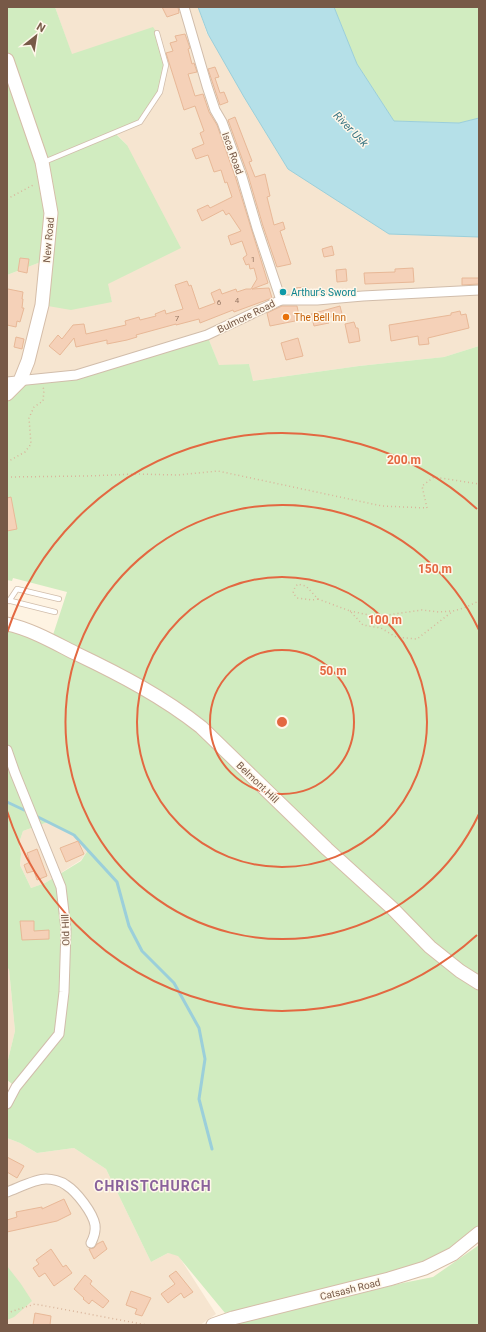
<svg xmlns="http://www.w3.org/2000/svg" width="486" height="1332" viewBox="0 0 486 1332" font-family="Roboto,sans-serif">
<rect width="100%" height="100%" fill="#fef3e2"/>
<!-- residential -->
<g fill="#f6e5d0">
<path d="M 55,7 L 198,7 L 207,34 L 389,234 L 479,237 L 479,346 L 444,357 L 359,366 L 252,381 L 249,364 L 219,366 L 207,335 L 7,394 L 7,275 L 46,260 L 112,302 L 107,284 L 127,145 L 89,104 Z"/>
<path d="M 48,822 L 74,835 L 88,850 L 81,860 L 45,883 L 31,888 L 20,865 L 21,854 L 19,843 L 23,831 Z"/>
<path d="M 7,968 L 9,969 L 15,1031 L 7,1064 Z"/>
<path d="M 7,1138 L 20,1143 L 37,1153 L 74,1148 L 106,1169 L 151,1262 L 168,1253 L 178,1255 L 216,1314 L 200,1325 L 7,1325 Z"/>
</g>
<!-- green -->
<g fill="#d1ecc0" fill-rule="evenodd">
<path d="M 7,7 L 55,7 L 72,54 L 153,27 L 157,33 L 166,65 L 160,92 L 140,122 L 115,133 L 127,145 L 181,248 L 108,284 L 112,302 L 71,310 L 42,305 L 46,260 L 7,275 Z"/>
<path d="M 334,7 L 479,7 L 479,118 L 459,123 L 394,121 L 357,64 Z"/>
<path d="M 207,335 L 219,365 L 249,364 L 253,381 L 359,366 L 444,357 L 479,346 L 479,1228 L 452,1249 L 423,1264 L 225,1313 L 178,1256 L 168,1253 L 151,1262 L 106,1169 L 74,1148 L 37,1153 L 20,1143 L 7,1138 L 7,1104 L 16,1087 L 7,1080 L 7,1064 L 15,1031 L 9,969 L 7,968 L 7,624 L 51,641 L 67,592 L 13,578 L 12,581 L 7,580 L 7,394 L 20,381 L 76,375 ZM 48,822 L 74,835 L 88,850 L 81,861 L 45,883 L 31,888 L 20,865 L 21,854 L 19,843 L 23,831 Z"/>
<path d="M 479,1245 L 479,1325 L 230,1325 L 398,1284 L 433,1277 Z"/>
<path d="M 7,1266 L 21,1284 L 32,1301 L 14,1317 L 7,1320 Z"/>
</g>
<!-- water -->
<path fill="#b5e0e8" stroke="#9bcfda" d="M 198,7 L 334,7 L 357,64 L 394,121 L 459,123 L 479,118 L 479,237 L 389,234 L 288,169 L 244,97 L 208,34 Z"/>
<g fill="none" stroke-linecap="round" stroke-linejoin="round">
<!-- stream -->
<g stroke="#9bcfda" stroke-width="3">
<path d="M 7,802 L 24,810"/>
<path d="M 38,817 L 74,835 L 117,882 L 129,926 L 142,951 L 174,983 L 199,1028 L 205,1059 L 199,1099 L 212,1149"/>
</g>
</g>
<!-- building -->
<g fill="#f5d1b8" stroke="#e8b897">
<path d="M 162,7 L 178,7 L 179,13 L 167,17 Z"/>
<path d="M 185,34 L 190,48 L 188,49 L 192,64 L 194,63 L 197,72 L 188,74 L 195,96 L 203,94 L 209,112 L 217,125 L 236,179 L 268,283 L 252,289 L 269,288 L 272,298 L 234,312 L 233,310 L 200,323 L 199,319 L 176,325 L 176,324 L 136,335 L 137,337 L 127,340 L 107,344 L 107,340 L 76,347 L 74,338 L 60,355 L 49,346 L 58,335 L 62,339 L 73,325 L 84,324 L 86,334 L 126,325 L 125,321 L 139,317 L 140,320 L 156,316 L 155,314 L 165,310 L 166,314 L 183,309 L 175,285 L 187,281 L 189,286 L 191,285 L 199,309 L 215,303 L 211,293 L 220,289 L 222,294 L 236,289 L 237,292 L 246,289 L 251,289 L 257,279 L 254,268 L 250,269 L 249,264 L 246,265 L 243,258 L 247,255 L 242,241 L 231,245 L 228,236 L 241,231 L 229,213 L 226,215 L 223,210 L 202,221 L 197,210 L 208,205 L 210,208 L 232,197 L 227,182 L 225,183 L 221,170 L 214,172 L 208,155 L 196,159 L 192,149 L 204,144 L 200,133 L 204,131 L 195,106 L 184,110 L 166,53 L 173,51 L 170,43 L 177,41 L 175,36 Z"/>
<path d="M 215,67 L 219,77 L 215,78 L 220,93 L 224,92 L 228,102 L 220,105 L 208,69 Z"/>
<path d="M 235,117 L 252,161 L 249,162 L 255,177 L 265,174 L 270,196 L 267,197 L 274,225 L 283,222 L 285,229 L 280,231 L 291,264 L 277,267 L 263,226 L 248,175 L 228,120 Z"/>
<path d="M 332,246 L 334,255 L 324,257 L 322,249 Z"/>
<path d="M 20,258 L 29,259 L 27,273 L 18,271 Z"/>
<path d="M 413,268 L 414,282 L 365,284 L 364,273 L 395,272 L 395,269 Z"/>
<path d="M 346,269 L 347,281 L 337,282 L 336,270 Z"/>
<path d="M 462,278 L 479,278 L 479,284 L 462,285 Z"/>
<path d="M 307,287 L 308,294 L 295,294 L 294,288 Z"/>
<path d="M 8,289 L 23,292 L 22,299 L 23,299 L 22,308 L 24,308 L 20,322 L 17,321 L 16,327 L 7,325 L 7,290 Z"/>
<path d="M 282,306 L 297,306 L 300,320 L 270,326 L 267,313 Z"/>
<path d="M 340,306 L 342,314 L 327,318 L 329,323 L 314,326 L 311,314 Z"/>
<path d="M 460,311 L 461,315 L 466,314 L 469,328 L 428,338 L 429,344 L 419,345 L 418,336 L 391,341 L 389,325 L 451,315 L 451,313 Z"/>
<path d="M 354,322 L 356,328 L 358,328 L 360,341 L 349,343 L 345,324 Z"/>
<path d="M 16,337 L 24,339 L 22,349 L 14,347 Z"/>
<path d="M 298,338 L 303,356 L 286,360 L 281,343 Z"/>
<path d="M 11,497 L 17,529 L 7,531 L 7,498 Z"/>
<path d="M 78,841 L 84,854 L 66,862 L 60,848 Z"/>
<path d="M 37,849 L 47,876 L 37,880 L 34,871 L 27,873 L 24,865 L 30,862 L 27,853 Z"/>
<path d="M 20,921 L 34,921 L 34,931 L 49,930 L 49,939 L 22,940 Z"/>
<path d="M 7,1157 L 24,1166 L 17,1178 L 7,1172 Z"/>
<path d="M 64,1199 L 71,1214 L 57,1221 L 7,1232 L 7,1220 L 17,1217 L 16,1212 L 42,1207 L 42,1209 Z"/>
<path d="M 103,1241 L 107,1249 L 94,1259 L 89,1249 L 94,1248 L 97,1244 Z"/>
<path d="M 51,1249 L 63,1267 L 66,1265 L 72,1273 L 54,1286 L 45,1273 L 39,1277 L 33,1268 L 39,1264 L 36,1260 Z"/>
<path d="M 176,1271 L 193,1292 L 184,1298 L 181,1293 L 168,1303 L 161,1294 L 175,1284 L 169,1276 Z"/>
<path d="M 85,1275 L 92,1281 L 90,1284 L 109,1301 L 103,1308 L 92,1300 L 89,1304 L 83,1299 L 84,1298 L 74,1289 Z"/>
<path d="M 131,1291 L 151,1298 L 142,1316 L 135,1314 L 137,1309 L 126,1305 Z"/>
<path d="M 35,1313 L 51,1316 L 50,1325 L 33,1325 Z"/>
</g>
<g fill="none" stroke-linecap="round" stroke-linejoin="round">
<!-- lane casing -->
<g stroke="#d1bdab" stroke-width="6">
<g id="lane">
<path d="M 44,162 L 140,122 L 160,92 L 166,65 L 157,33"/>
<path d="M 7,600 L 55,612"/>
<path d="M 9,601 L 17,589 L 59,599"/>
</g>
</g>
<!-- street casing -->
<g stroke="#d1bdab" stroke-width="11">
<g id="street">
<path d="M 184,7 L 207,86 L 215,110 L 222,122 L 242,177 L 257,228 L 281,300"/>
<path d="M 7,382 L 76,375 L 207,335 L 281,300 L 317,300 L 363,296 L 479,290"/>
<path d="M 7,750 L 15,773 L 61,887 L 66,929 L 64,992 L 59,1034 L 16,1087 L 7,1104"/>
<path d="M 7,1192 C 18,1188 35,1179 46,1179 C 52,1179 61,1181 66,1185 C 77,1192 93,1213 95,1225 C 96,1232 94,1237 91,1243"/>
</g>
</g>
<!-- secondary casing -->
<g stroke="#d5bda8" stroke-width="15">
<g id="secondary">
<path d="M 7,60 L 42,162 L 51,213 L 42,305 L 28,361 L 20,381 L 7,394"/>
<path d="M 7,624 C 31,629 55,643 77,654 C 121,675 163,697 201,727 L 327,849 L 392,908 L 430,947 L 460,971 L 479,983"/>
<path d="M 213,1325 L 233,1318 L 389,1279 L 425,1268 L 453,1254 L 479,1233"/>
</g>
</g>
<!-- path -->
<g stroke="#d9b59b" stroke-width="1.5" stroke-dasharray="1 3" stroke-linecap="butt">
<path d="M 7,199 L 35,184"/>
<path d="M 7,462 L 25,452 L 31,444 L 29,418 L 34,407 L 43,401 L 44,390 L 43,387"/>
<path d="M 7,477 L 87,476 L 136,474 L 178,475 L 218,471 L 382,506 L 427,508 L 422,486 L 434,477 L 479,484"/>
<path d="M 318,599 L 312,600 L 297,598 L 293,593 L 295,587 L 298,584 L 306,586 L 318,599 L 350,611 L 363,625 L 381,628 L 396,637 L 417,639 L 453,611 L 464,608 L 479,601"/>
<path d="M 350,611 L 369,615 L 387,615 L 422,610 L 439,612 L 451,611"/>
<path d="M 7,1313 L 35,1304 L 147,1325"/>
</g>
<!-- lane -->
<use href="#lane" stroke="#fff" stroke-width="4.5"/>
<!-- street -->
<use href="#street" stroke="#fff" stroke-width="9"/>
<!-- secondary -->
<use href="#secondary" stroke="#fff" stroke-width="13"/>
</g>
<!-- distance rings -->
<g fill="none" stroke="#e36841" stroke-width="2">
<circle cx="282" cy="722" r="72"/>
<circle cx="282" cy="722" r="145"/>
<path d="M479 814A217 217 0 1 1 479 630"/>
<path d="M477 935A289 289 0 0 1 7 811M7 633A289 289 0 0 1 477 509"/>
</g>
<!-- markers -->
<circle fill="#0f9aa8" stroke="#fff7ea" stroke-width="1.5" cx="283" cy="292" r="4"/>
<circle fill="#e8710a" stroke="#fff7ea" stroke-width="1.5" cx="286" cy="317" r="4"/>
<g text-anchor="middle" stroke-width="3" stroke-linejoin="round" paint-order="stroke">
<!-- number labels -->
<g font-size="8" fill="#967763">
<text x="253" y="262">1</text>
<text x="237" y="303">4</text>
<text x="219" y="305">6</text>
<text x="177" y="321">7</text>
</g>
<!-- street labels -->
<g font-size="10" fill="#775947" stroke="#fff7ea">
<text transform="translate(233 153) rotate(70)" y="4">Isca Road</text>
<text transform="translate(48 240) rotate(-85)" y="4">New Road</text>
<text transform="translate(246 316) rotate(-26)" y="4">Bulmore Road</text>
<text transform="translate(258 782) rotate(44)" y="4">Belmont Hill</text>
<text transform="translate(65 930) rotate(-92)" y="4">Old Hill</text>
<text transform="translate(350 1289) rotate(-14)" y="4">Catsash Road</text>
</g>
<!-- culture labels -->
<g font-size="10" fill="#0d838f" stroke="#fff7ea" text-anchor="start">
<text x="291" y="296">Arthur’s Sword</text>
</g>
<!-- food labels -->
<g font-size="10" fill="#c56008" stroke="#fff7ea" text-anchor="start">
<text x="294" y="321">The Bell Inn</text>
</g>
<!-- water labels -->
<g font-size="11" font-style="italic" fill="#3c7784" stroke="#fff7ea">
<text transform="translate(351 129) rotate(46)" y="4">River Usk</text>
</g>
<!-- district labels -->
<g font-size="14" font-weight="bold" letter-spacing="1" fill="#89629b" stroke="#fff7ea">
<text x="153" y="1191">CHRISTCHURCH</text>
</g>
</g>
<circle cx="282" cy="722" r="6" fill="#e36841" stroke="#fff7ea" stroke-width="2"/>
<g font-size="12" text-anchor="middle" font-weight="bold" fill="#e36841" stroke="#fff7ea" stroke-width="3" stroke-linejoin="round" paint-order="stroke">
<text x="404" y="464">200 m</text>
<text x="435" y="573">150 m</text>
<text x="385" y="624">100 m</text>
<text x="333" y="675">50 m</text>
</g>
<!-- border -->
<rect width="486" height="1332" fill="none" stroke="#775947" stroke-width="16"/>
<!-- north arrow -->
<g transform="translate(36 36) rotate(30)" stroke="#fff7ea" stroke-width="3" paint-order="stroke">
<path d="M0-3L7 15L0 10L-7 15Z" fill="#775947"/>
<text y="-6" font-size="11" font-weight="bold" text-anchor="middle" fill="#775947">N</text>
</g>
</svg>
